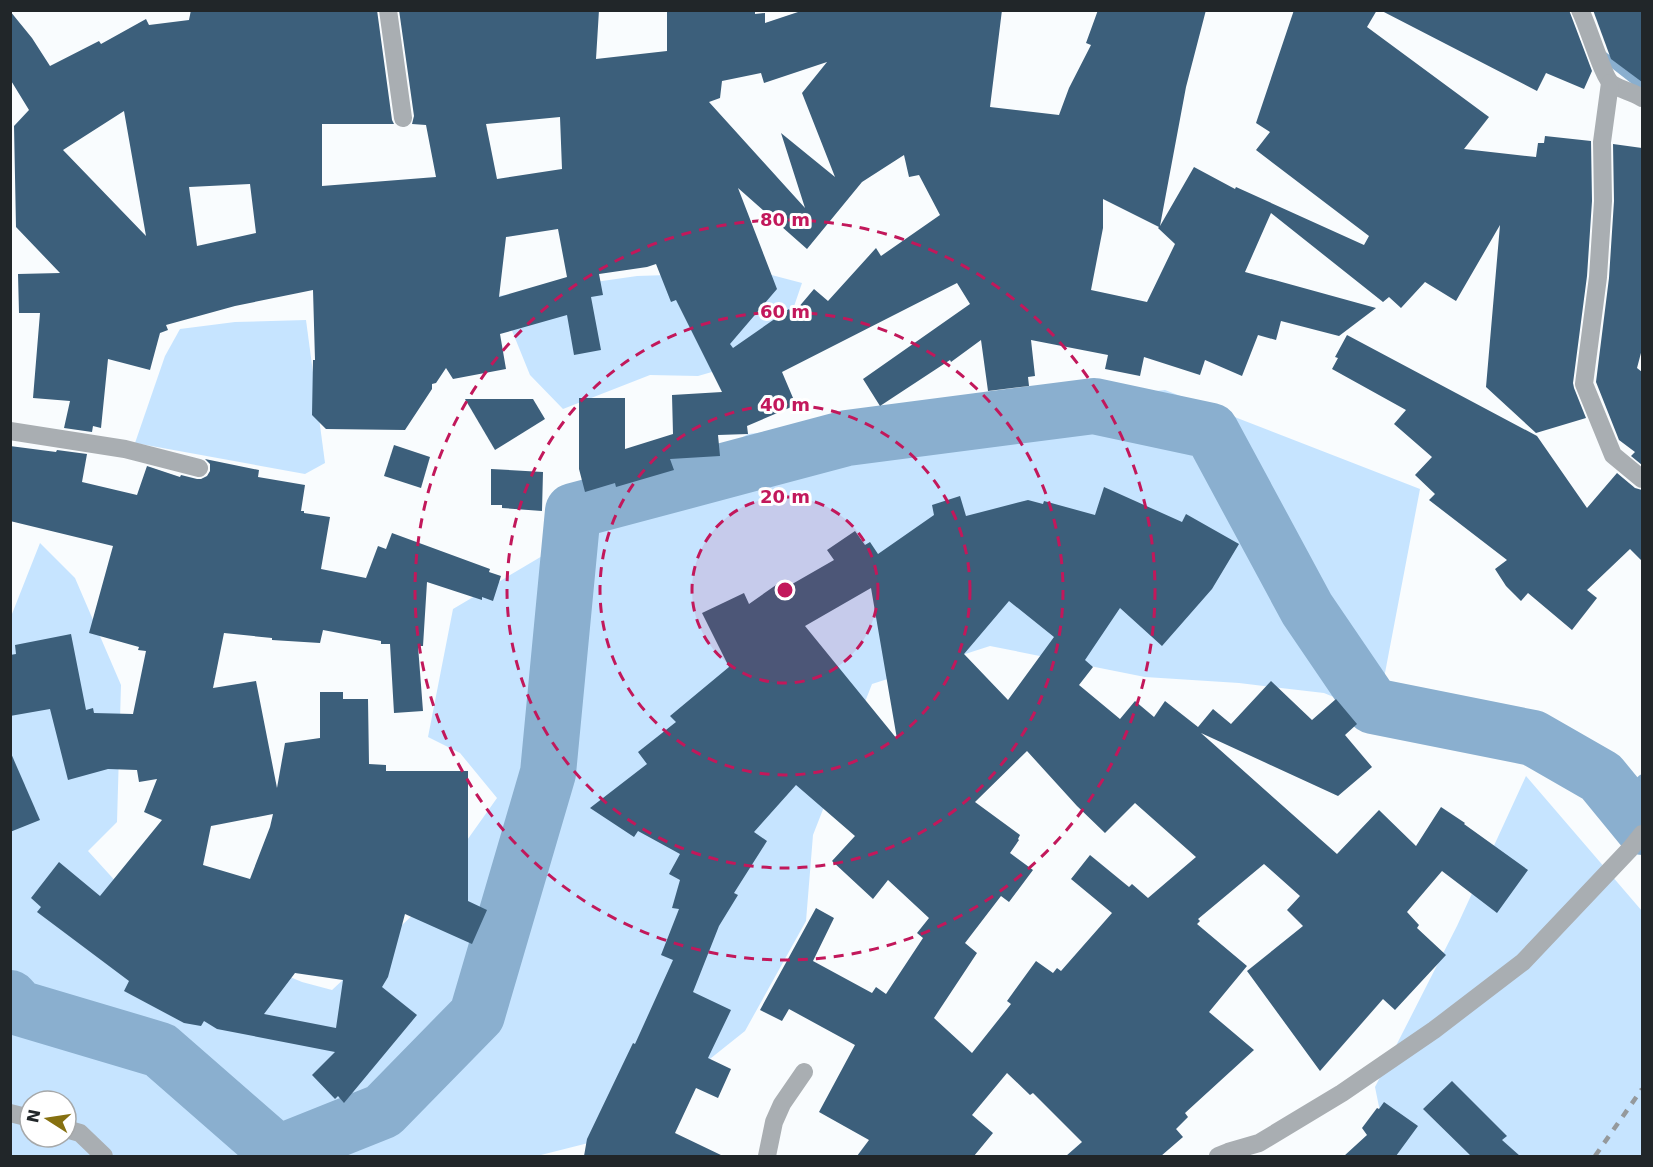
<svg xmlns="http://www.w3.org/2000/svg" width="1653" height="1167" viewBox="0 0 1653 1167" font-family="'DejaVu Sans',sans-serif">
<rect width="100%" height="100%" fill="#f9fcfe"/>
<!-- green -->
<g fill="#c6e4ff" fill-rule="evenodd">
<path d="M 760,272 L 802,283 L 778,353 L 698,376 L 650,375 L 563,409 L 530,375 L 498,296 L 637,276 Z"/>
<path d="M 306,320 L 325,463 L 305,474 L 135,443 L 165,356 L 180,329 L 235,322 Z"/>
<path d="M 1165,390 L 1420,489 L 1377,715 L 1324,693 L 1239,683 L 1145,677 L 990,646 L 872,684 L 813,835 L 806,921 L 745,1031 L 612,1137 L 537,1156 L 11,1156 L 10,619 L 40,543 L 75,578 L 121,685 L 117,822 L 88,851 L 150,919 L 302,982 L 332,990 L 416,912 L 497,798 L 460,753 L 428,737 L 453,609 L 748,434 ZM 30,1101 L 66,1101 L 66,1137 L 30,1137 Z"/>
<path d="M 1526,776 L 1642,911 L 1642,1156 L 1389,1156 L 1375,1087 L 1457,926 Z"/>
</g>
<g fill="none" stroke-linecap="round" stroke-linejoin="round">
<!-- stream -->
<g stroke="#8aafcf" stroke-width="9">
<path d="M 1601,54 L 1642,86"/>
<path d="M 1620,799 L 1642,779"/>
</g>
<!-- river -->
<path stroke="#8aafcf" stroke-width="56" d="M 10,998 L 19,1008 L 160,1050 L 278,1153 L 383,1111 L 477,1015 L 548,773 L 573,511 L 847,438 L 1094,406 L 1211,431 L 1307,609 L 1373,706 L 1533,738 L 1601,777 L 1642,827"/>
</g>
<!-- building -->
<g fill="#3c5f7b" fill-rule="evenodd">
<path d="M 191,10 L 377,10 L 392,120 L 394,124 L 322,124 L 322,186 L 436,177 L 426,125 L 412,124 L 414,116 L 399,10 L 599,10 L 596,59 L 667,51 L 667,10 L 755,10 L 755,14 L 765,13 L 765,23 L 804,10 L 1002,10 L 990,107 L 1059,115 L 1069,88 L 1091,45 L 1086,43 L 1098,10 L 1206,10 L 1186,87 L 1160,226 L 1194,167 L 1235,189 L 1236,187 L 1364,245 L 1369,236 L 1256,150 L 1270,132 L 1256,123 L 1294,10 L 1377,10 L 1367,27 L 1489,117 L 1464,149 L 1536,157 L 1538,143 L 1544,143 L 1545,136 L 1591,141 L 1592,201 L 1587,276 L 1573,383 L 1574,388 L 1586,418 L 1536,433 L 1486,387 L 1500,225 L 1456,301 L 1425,282 L 1401,308 L 1389,297 L 1383,302 L 1271,213 L 1245,272 L 1376,308 L 1339,336 L 1281,321 L 1276,340 L 1258,335 L 1242,376 L 1205,360 L 1200,375 L 1144,357 L 1140,376 L 1105,369 L 1108,355 L 1031,340 L 1035,376 L 1028,377 L 1029,386 L 988,391 L 981,340 L 951,362 L 950,360 L 880,406 L 863,379 L 970,304 L 957,283 L 782,372 L 796,405 L 747,426 L 748,434 L 718,435 L 720,456 L 670,459 L 674,470 L 616,487 L 615,483 L 585,492 L 579,469 L 579,398 L 625,398 L 625,449 L 673,434 L 672,395 L 722,392 L 676,300 L 671,302 L 656,264 L 647,267 L 599,274 L 603,295 L 591,297 L 601,350 L 574,355 L 567,315 L 500,334 L 506,369 L 453,379 L 446,368 L 436,383 L 432,384 L 432,389 L 405,430 L 326,429 L 312,415 L 313,360 L 315,360 L 313,290 L 235,306 L 166,325 L 168,330 L 160,333 L 150,370 L 108,359 L 101,428 L 93,426 L 92,432 L 64,428 L 70,401 L 33,398 L 40,313 L 19,313 L 18,274 L 60,273 L 16,227 L 14,126 L 29,110 L 10,79 L 10,11 L 32,38 L 50,66 L 99,41 L 101,44 L 146,19 L 149,25 L 189,20 ZM 827,62 L 802,93 L 835,177 L 781,133 L 805,208 L 709,102 L 720,98 L 722,81 L 761,73 L 764,83 ZM 124,111 L 146,236 L 63,150 ZM 560,117 L 562,169 L 497,179 L 486,124 ZM 904,155 L 909,177 L 919,175 L 940,215 L 881,256 L 876,248 L 828,301 L 814,289 L 792,315 L 789,309 L 733,348 L 730,344 L 777,289 L 738,188 L 807,249 L 862,182 ZM 250,184 L 256,233 L 197,246 L 189,187 ZM 1103,199 L 1159,227 L 1158,228 L 1175,244 L 1147,302 L 1091,290 L 1103,228 ZM 558,229 L 567,277 L 499,297 L 506,237 Z"/>
<path d="M 1380,10 L 1569,10 L 1592,71 L 1584,89 L 1546,73 L 1537,91 Z"/>
<path d="M 1593,10 L 1642,10 L 1642,82 L 1611,59 Z"/>
<path d="M 1613,144 L 1642,148 L 1642,349 L 1637,368 L 1642,372 L 1642,465 L 1631,456 L 1635,452 L 1619,440 L 1596,382 L 1609,278 L 1614,201 Z"/>
<path d="M 1347,335 L 1537,436 L 1587,508 L 1617,473 L 1635,488 L 1642,490 L 1642,561 L 1630,549 L 1587,590 L 1597,598 L 1572,630 L 1528,593 L 1521,601 L 1506,586 L 1495,569 L 1507,560 L 1429,500 L 1435,494 L 1415,475 L 1432,457 L 1394,424 L 1406,410 L 1332,369 L 1338,358 L 1335,357 Z"/>
<path d="M 465,399 L 533,399 L 545,419 L 495,450 Z"/>
<path d="M 394,445 L 430,457 L 421,488 L 384,476 Z"/>
<path d="M 10,446 L 56,452 L 57,450 L 87,454 L 82,482 L 137,495 L 147,466 L 180,477 L 181,475 L 197,479 L 201,479 L 207,476 L 210,471 L 210,464 L 205,459 L 259,470 L 258,477 L 305,485 L 301,511 L 304,511 L 304,513 L 330,517 L 321,569 L 366,578 L 378,546 L 386,549 L 392,533 L 490,569 L 489,572 L 501,576 L 493,601 L 482,597 L 482,600 L 427,582 L 423,646 L 418,646 L 423,711 L 394,713 L 390,644 L 381,644 L 381,641 L 323,630 L 320,643 L 272,640 L 272,638 L 224,633 L 213,688 L 256,681 L 277,788 L 285,743 L 320,738 L 320,692 L 343,692 L 343,699 L 368,699 L 369,764 L 386,765 L 386,771 L 468,771 L 468,901 L 487,910 L 472,944 L 405,914 L 388,977 L 382,987 L 417,1015 L 344,1103 L 338,1096 L 335,1099 L 312,1075 L 335,1052 L 217,1029 L 204,1021 L 201,1026 L 184,1023 L 124,991 L 129,981 L 37,912 L 41,907 L 31,898 L 59,862 L 100,896 L 162,820 L 144,812 L 157,779 L 139,782 L 137,770 L 108,769 L 68,780 L 50,709 L 10,716 L 10,655 L 16,654 L 15,645 L 71,634 L 86,710 L 93,708 L 94,713 L 133,714 L 146,651 L 138,650 L 139,647 L 89,633 L 113,546 L 10,521 ZM 273,814 L 270,827 L 250,879 L 203,865 L 211,826 ZM 295,973 L 343,980 L 336,1028 L 264,1014 Z"/>
<path d="M 491,469 L 543,472 L 542,511 L 502,508 L 502,505 L 491,505 Z"/>
<path d="M 1104,487 L 1182,522 L 1186,514 L 1239,544 L 1212,589 L 1162,646 L 1120,608 L 1085,660 L 1093,667 L 1079,685 L 1120,719 L 1135,701 L 1154,717 L 1165,701 L 1198,727 L 1213,709 L 1231,724 L 1271,681 L 1312,720 L 1336,699 L 1357,724 L 1345,735 L 1372,767 L 1338,796 L 1201,733 L 1337,854 L 1379,810 L 1416,846 L 1441,807 L 1465,823 L 1464,824 L 1528,870 L 1497,913 L 1442,871 L 1407,912 L 1419,925 L 1417,928 L 1446,955 L 1395,1010 L 1383,999 L 1320,1071 L 1247,971 L 1303,926 L 1287,910 L 1300,896 L 1264,864 L 1198,919 L 1200,921 L 1197,924 L 1247,966 L 1209,1012 L 1254,1050 L 1185,1113 L 1188,1117 L 1176,1129 L 1183,1137 L 1161,1156 L 1066,1156 L 1082,1142 L 1033,1093 L 1030,1095 L 1007,1073 L 972,1115 L 993,1133 L 974,1156 L 857,1156 L 869,1140 L 819,1112 L 855,1045 L 789,1009 L 782,1021 L 760,1010 L 816,908 L 834,918 L 813,961 L 872,993 L 876,987 L 886,994 L 923,938 L 917,933 L 929,918 L 888,880 L 873,899 L 832,861 L 855,836 L 796,785 L 754,832 L 767,841 L 734,893 L 738,895 L 719,926 L 693,992 L 731,1010 L 708,1058 L 731,1069 L 718,1098 L 696,1088 L 675,1133 L 723,1156 L 584,1156 L 587,1139 L 633,1043 L 635,1044 L 673,960 L 661,955 L 679,909 L 672,908 L 680,880 L 669,874 L 680,854 L 638,831 L 634,837 L 590,808 L 647,764 L 638,752 L 676,722 L 670,716 L 729,667 L 702,613 L 744,593 L 749,604 L 776,585 L 780,591 L 834,560 L 827,550 L 855,531 L 865,545 L 870,542 L 878,554 L 934,515 L 932,505 L 960,496 L 966,516 L 1028,500 L 1043,504 L 1044,501 L 1095,515 ZM 871,588 L 897,739 L 805,626 ZM 1009,601 L 1054,637 L 1008,700 L 964,654 ZM 1027,751 L 1077,806 L 1105,833 L 1135,803 L 1196,857 L 1148,898 L 1132,884 L 1129,887 L 1090,855 L 1071,879 L 1112,913 L 1061,971 L 1057,968 L 1053,973 L 1036,961 L 1007,1001 L 1011,1004 L 972,1053 L 934,1018 L 977,953 L 965,943 L 1001,896 L 1009,902 L 1033,870 L 1010,853 L 1019,840 L 1018,839 L 1020,835 L 975,802 Z"/>
<path d="M 10,751 L 40,820 L 10,832 Z"/>
<path d="M 1452,1081 L 1507,1136 L 1502,1140 L 1520,1156 L 1471,1156 L 1423,1109 Z"/>
<path d="M 1384,1102 L 1418,1126 L 1396,1156 L 1344,1156 L 1367,1135 L 1362,1128 L 1377,1108 L 1379,1109 Z"/>
</g>
<g fill="none" stroke-linecap="round" stroke-linejoin="round">
<!-- minor -->
<g stroke="#a9aeb2" stroke-width="18">
<path d="M 388,10 L 403,118"/>
<path d="M 1580,10 C 1588,25 1603,78 1612,84 C 1621,90 1633,92 1642,98"/>
<path d="M 1610,83 L 1602,142 L 1603,201 L 1598,277 L 1584,384 L 1613,455 L 1642,479"/>
<path d="M 10,431 L 125,449 L 199,468"/>
<path d="M 10,1113 L 30,1118"/>
<path d="M 66,1129 L 80,1133 L 104,1156"/>
<path d="M 767,1156 L 774,1122 L 782,1104 L 804,1072"/>
<path d="M 1218,1156 L 1228,1152 L 1259,1143 L 1342,1093 L 1434,1030 L 1523,962 L 1630,849 L 1642,834"/>
</g>
<!-- rail -->
<path stroke="#95999c" stroke-width="4.5" stroke-dasharray="8 8" stroke-linecap="butt" d="M 1595,1156 L 1642,1089"/>
</g>
<!-- distance rings -->
<circle cx="785" cy="590" r="93" fill="#c2185b" fill-opacity=".12"/>
<g fill="none" stroke="#c2185b" stroke-width="3" stroke-dasharray="10 8">
<circle cx="785" cy="590" r="93"/>
<circle cx="785" cy="590" r="185"/>
<circle cx="785" cy="590" r="278"/>
<circle cx="785" cy="590" r="370"/>
</g>
<circle cx="785" cy="590" r="9" fill="#c2185b" stroke="#fff" stroke-width="3"/>
<g font-size="18" text-anchor="middle" font-weight="bold" fill="#c2185b" stroke="#fff" stroke-width="6" stroke-linejoin="round" paint-order="stroke">
<text x="785" y="226">80 m</text>
<text x="785" y="318">60 m</text>
<text x="785" y="411">40 m</text>
<text x="785" y="503">20 m</text>
</g>
<!-- border -->
<rect width="1653" height="1167" fill="none" stroke="#212629" stroke-width="24"/>
<!-- north arrow -->
<g transform="translate(48 1119) rotate(282)"><circle r="28" fill="#ffffff" stroke="#a6a8a9" stroke-width="1.5"/>
<path d="M0-4.5L10 22L0 15L-10 22Z" fill="#867010"/>
<text y="-9" font-size="16" font-weight="bold" text-anchor="middle" fill="#212629">N</text>
</g>
</svg>
